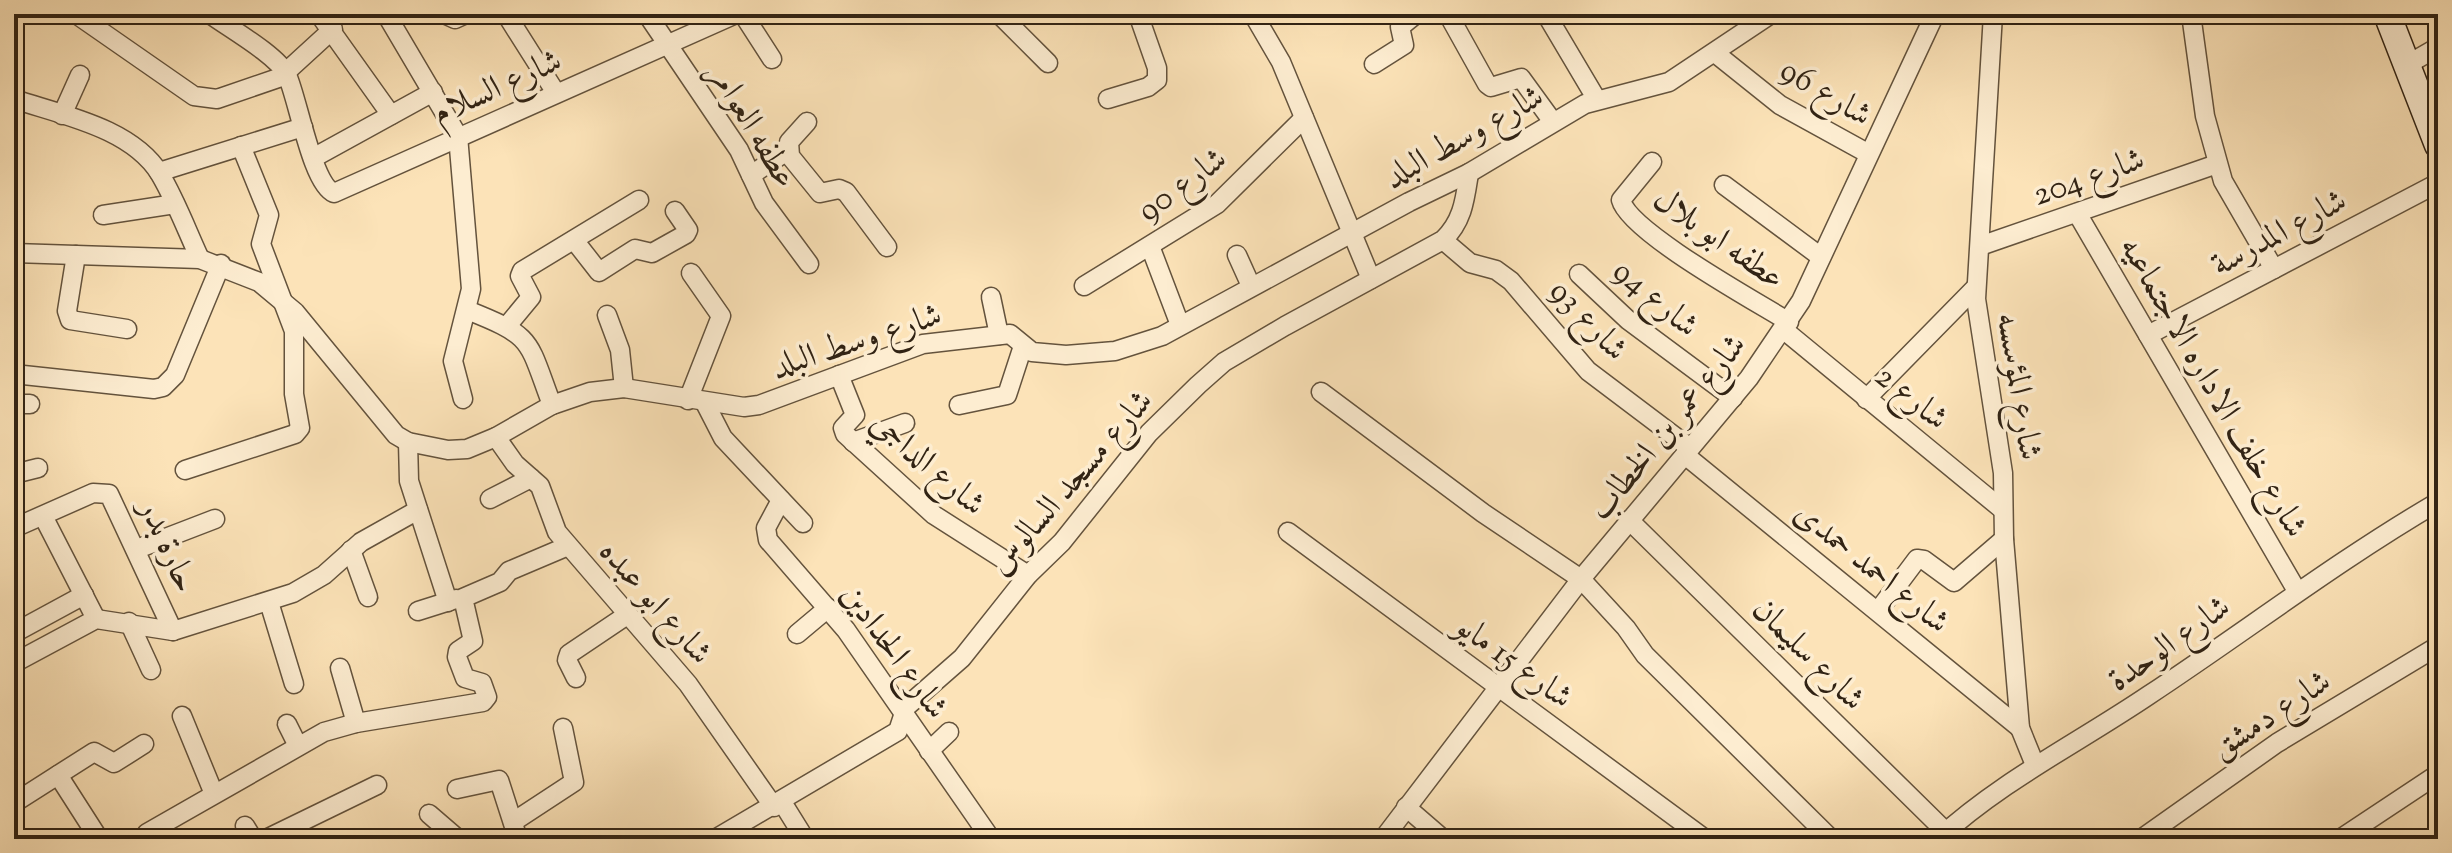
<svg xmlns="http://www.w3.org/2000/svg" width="2452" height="853" viewBox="0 0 2452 853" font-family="'Sorts Mill Goudy',Amiri,serif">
<rect width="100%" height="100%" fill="#fce3b8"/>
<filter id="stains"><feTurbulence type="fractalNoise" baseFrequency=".0025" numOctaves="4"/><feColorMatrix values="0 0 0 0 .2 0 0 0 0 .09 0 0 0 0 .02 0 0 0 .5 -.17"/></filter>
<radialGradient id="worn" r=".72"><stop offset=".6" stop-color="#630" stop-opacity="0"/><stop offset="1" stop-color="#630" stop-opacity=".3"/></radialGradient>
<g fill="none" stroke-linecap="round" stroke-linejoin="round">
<!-- street casing -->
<g stroke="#64533d" stroke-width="21">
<g id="street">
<path d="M 76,14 L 194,96 L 217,99 L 287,75"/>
<path d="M 210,14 C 229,28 277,55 287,75 C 298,99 312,184 334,193 L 736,14"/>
<path d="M 319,14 L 391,115"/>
<path d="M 386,14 L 458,136 L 471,289 L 453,361 L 463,399"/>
<path d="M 444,14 L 455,19 L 466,14"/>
<path d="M 506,14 L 556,93"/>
<path d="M 647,14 L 739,150 L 764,203 L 809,264"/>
<path d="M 743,14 L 772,59"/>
<path d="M 999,14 L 1048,63"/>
<path d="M 1253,14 L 1281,62 L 1371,279"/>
<path d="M 1448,14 L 1487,84 L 1491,87 L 1521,78 L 1553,122"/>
<path d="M 1546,14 L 1597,100"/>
<path d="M 1993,14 L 1976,299 L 2003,473 L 2004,539 L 2020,728 L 2035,765"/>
<path d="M 2191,14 L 2205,116 L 2223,181 L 2274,269"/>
<path d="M 1715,53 L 1780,105 L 1869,154"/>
<path d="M 1374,64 L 1404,45 L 1400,27 L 1416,14"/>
<path d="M 2405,66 L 2438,47"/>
<path d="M 286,72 L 333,29"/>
<path d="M 14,99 C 62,115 132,128 160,174 C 176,201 187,231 200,259"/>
<path d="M 1108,99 L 1148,87 L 1157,80 L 1157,68 L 1138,14"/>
<path d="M 62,115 L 80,75"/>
<path d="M 807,122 L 789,142 L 790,156 L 820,193 L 839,189 L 846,192 L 887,247"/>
<path d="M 313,158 L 433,92"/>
<path d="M 1652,162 L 1621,200 C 1629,232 1757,302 1789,322"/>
<path d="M 159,172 L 303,127"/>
<path d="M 751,175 L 787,151"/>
<path d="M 1724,185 L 1821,257"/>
<path d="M 2077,213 L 2297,591"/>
<path d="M 103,215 L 175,204"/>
<path d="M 574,240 L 599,272 L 635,249 L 652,253 L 686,234 L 688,230 L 675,211"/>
<path d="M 1443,240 L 1470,263 L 1496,270 L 1511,281 L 1588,371 L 1690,448"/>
<path d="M 1150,246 L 1180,325"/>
<path d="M 1980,246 L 2217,164"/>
<path d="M 14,253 L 200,259 L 259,282 L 295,312 L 396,435 L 408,442 L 448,450 L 467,449 L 496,437 L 552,405 L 590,392 L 624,388 L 744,407 L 759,405 L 923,344 L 1010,334 L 1032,352 L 1066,355 L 1115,351 L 1162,336 L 1409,202 L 1469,173 L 1585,104 L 1669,82 L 1771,14"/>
<path d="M 76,255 L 67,311 L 70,320 L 127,329"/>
<path d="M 1237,255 L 1251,286"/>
<path d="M 1579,274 L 1628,320 L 1733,398"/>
<path d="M 1084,286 L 1217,204 L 1304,118"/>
<path d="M 991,297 L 999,335"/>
<path d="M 467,310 C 535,337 527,339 552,405"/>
<path d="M 607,315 L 620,350 L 624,388"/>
<path d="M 507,326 L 531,297 L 520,276 L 522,271 L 639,200"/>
<path d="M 1784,330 L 2003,510"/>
<path d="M 2148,335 L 2438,183"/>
<path d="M 14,374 L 154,389 L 163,387 L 175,375 L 221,264"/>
<path d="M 839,375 L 855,415 L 843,428 L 845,434 L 934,515 L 1028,575"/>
<path d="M 1321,392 L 1483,513 L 1581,579 L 1626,628 L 1645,655 L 1831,839"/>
<path d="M 1866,399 L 1976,287"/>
<path d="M 688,400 L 721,316 L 691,273"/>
<path d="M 705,403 L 723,438 L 803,523"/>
<path d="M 14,404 L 30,404"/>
<path d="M 959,405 L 1007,395 L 1023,346"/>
<path d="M 496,437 L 515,464 L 540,486 L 557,532 L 688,684 L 774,807"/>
<path d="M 408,442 L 409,481 L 448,602"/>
<path d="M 853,442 L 905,423"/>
<path d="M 1685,455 L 2020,728"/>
<path d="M 185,470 L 295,434 L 300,428 L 294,394 L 294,331 L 261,244 L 269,215 L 241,146"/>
<path d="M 14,474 L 38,468"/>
<path d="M 490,499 L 531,478"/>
<path d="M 781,500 L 766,528 L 768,540 L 846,630 L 991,839"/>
<path d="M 43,516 L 96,619"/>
<path d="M 1629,520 L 1946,832"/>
<path d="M 14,528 L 93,493 L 109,494 L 173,631"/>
<path d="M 1288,532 L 1705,839"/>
<path d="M 137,549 L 215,519"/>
<path d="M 351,550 L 368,597"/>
<path d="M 269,602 L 294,684"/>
<path d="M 418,611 L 456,599"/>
<path d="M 1878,611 L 1917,559 L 1924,560 L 1954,582 L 2004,539"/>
<path d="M 129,622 L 151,670"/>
<path d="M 14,633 L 84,595"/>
<path d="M 797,634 L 828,608"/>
<path d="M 14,663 L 96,619 L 173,631 L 293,593 L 324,575 L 361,542 L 418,510"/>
<path d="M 340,668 L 356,723"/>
<path d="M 576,678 L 567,660 L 569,654 L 627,615"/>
<path d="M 182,716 L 214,794"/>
<path d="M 287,724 L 298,746"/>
<path d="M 929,751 L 949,732"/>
<path d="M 58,775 L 99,839"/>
<path d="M 457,789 L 499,780 L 518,839"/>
<path d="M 782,802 L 805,839"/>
<path d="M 14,803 L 94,752 L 114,763 L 144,744"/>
<path d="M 1406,807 L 1443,839"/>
<path d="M 429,814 L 458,839"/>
<path d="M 513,822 L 574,782 L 563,728"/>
<path d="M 245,826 L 253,839"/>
<path d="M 146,839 L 147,833 L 324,732 L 356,723 L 483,702 L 487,697 L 482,683 L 465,678 L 457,657 L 458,651 L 473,641 L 463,598 L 500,582 L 509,571 L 568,546"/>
<path d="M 266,839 L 377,785"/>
<path d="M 715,839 L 898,731 L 906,707 L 962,658 L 1028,575 L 1062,542 L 1149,433 L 1198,385 L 1224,362 L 1285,326 L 1443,240 C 1463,221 1465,199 1469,173"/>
<path d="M 1383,839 L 1581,579 L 1749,378 L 1801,301 L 1935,14"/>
<path d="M 1938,839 C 2001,781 2078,743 2149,695 C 2246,631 2337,561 2438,502"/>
<path d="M 2141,839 L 2277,743 L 2438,646"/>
<path d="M 2340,839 L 2438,774"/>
</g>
</g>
<!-- secondary casing -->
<g stroke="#312314" stroke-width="29">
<path id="secondary" d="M 2387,14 L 2438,145"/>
</g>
<!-- street -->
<use href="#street" stroke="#fdedd1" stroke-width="18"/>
<!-- secondary -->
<use href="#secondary" stroke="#fdedd1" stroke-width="26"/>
</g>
<g text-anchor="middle" stroke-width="7" stroke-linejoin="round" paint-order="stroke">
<!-- street labels -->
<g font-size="34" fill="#312314" stroke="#fdedd1">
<text transform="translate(496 85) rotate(-24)" y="12">شارع السلام</text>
<text transform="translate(1827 91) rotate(31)" y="12">شارع 96</text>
<text transform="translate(754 124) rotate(59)" y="12">عطفه العوامر</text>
<text transform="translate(1463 135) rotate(-29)" y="12">شارع وسط البلد</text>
<text transform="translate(2088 175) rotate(-19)" y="12">شارع 204</text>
<text transform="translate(1181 183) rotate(-36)" y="12">شارع 90</text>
<text transform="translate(2278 231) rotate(-28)" y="12">شارع المدرسة</text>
<text transform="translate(1720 237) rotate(35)" y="12">عطفه ابو بلال</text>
<text transform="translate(1657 297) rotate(40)" y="12">شارع 94</text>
<text transform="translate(1590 319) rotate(47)" y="12">شارع 93</text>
<text transform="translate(856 339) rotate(-18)" y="12">شارع وسط البلد</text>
<text transform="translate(2021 386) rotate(81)" y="12">شارع المؤسسه</text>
<text transform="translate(2215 386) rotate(60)" y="12">شارع خلف الاداره الاجتماعيه</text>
<text transform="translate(1913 396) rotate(39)" y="12">شارع 2</text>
<text transform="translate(1666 426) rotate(-51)" y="12">شارع عمر بن الخطاب</text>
<text transform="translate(929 462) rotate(41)" y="12">شارع الداجي</text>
<text transform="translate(1069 481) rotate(-49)" y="12">شارع مسجد السالوس</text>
<text transform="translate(170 545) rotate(66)" y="12">حارة بدر</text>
<text transform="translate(1873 566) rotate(39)" y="12">شارع احمد حمدى</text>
<text transform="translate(657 601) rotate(49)" y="12">شارع ابو عبده</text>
<text transform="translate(2168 642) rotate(-35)" y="12">شارع الوحدة</text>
<text transform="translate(896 650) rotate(54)" y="12">شارع الحدادين</text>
<text transform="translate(1810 653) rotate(45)" y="12">شارع سليمان</text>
<text transform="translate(1515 660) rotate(36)" y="12">شارع 15 مايو</text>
<text transform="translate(2270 713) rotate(-33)" y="12">شارع دمشق</text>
</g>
</g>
<!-- margin -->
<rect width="2452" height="853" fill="none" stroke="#fce3b8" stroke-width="48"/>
<rect x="16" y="16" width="2420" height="821" fill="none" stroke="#312314" stroke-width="4"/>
<rect x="24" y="24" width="2404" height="805" fill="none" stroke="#312314" stroke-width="2"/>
<rect width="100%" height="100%" filter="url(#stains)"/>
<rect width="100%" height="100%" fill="url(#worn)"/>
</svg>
